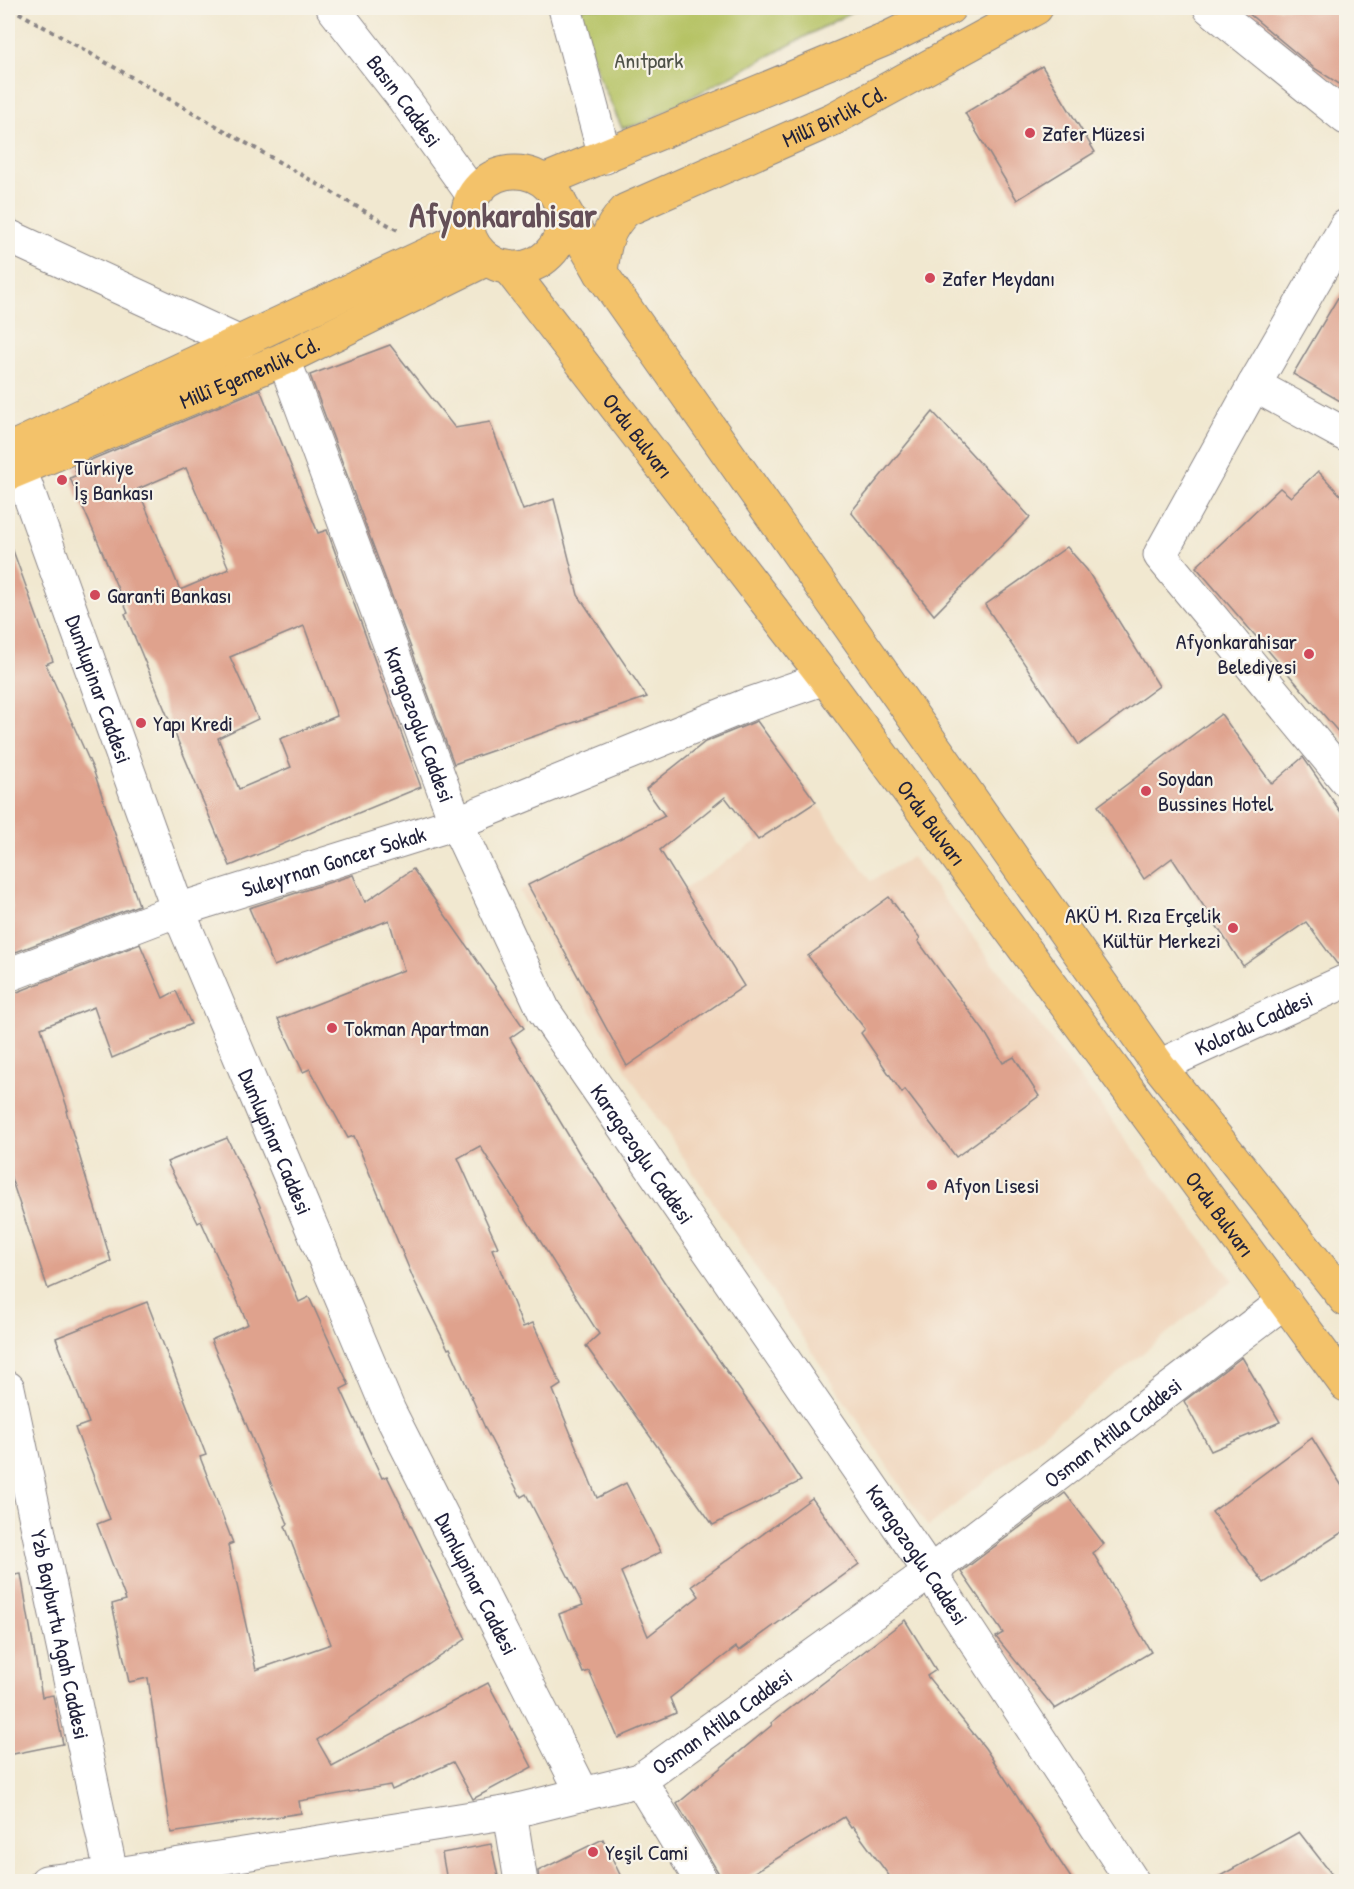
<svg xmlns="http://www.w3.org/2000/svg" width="1354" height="1889" viewBox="0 0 1354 1889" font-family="'Patrick Hand',sans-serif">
<rect width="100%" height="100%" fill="#f7f3e8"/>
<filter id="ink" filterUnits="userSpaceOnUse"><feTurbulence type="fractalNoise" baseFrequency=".0167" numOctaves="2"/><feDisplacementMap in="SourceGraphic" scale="12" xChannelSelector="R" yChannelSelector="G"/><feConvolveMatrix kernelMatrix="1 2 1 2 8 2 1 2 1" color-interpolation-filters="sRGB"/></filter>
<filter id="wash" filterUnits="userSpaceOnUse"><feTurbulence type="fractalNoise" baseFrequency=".008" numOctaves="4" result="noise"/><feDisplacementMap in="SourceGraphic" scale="24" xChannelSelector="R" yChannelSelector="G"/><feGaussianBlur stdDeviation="1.35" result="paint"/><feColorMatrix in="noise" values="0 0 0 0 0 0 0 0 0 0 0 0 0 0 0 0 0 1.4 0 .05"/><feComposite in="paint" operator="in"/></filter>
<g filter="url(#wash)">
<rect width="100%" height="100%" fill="#f1e8d0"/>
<!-- built -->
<path fill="#f0d5bc" d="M 816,802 L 871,881 L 912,857 L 1233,1280 L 928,1527 L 639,1091 L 519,891 L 645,826 L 684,889 Z"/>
<!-- green -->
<path fill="#b6c365" stroke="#6c7250" stroke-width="1.5" d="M 575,8 L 859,8 L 641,124 L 622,128 L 600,79 Z"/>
<g id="blocks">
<!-- building -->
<g fill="#dfa28d" fill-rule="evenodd">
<path d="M 1242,8 L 1347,8 L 1347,89 L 1314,68 Z"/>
<path d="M 1042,66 L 1095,152 L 1017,200 L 965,113 Z"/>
<path d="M 1347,282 L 1347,405 L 1293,374 Z"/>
<path d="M 390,345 L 455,428 L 490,422 L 523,510 L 554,499 L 578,595 L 647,697 L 454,764 L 310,375 Z"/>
<path d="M 260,389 L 318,533 L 327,530 L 421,787 L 230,866 L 125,614 L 128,613 L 96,537 L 70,478 L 77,475 L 74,467 ZM 186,468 L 229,569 L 180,590 L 138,489 ZM 304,626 L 337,716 L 280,739 L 291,767 L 239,789 L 218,738 L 258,719 L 230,657 Z"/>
<path d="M 933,412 L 1030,517 L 934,615 L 851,512 Z"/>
<path d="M 1318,471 L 1347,502 L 1347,742 L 1196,567 L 1280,488 L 1291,497 Z"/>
<path d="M 11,545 L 53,661 L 46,664 L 93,769 L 139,905 L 8,955 L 8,910 L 12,909 L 8,886 L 8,546 Z"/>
<path d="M 1067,547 L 1087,570 L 1159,686 L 1079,745 L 985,605 Z"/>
<path d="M 1221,714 L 1272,784 L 1303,757 L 1347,821 L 1347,962 L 1337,964 L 1306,922 L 1243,966 L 1172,858 L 1144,879 L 1098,806 Z"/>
<path d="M 757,721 L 816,802 L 758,840 L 725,797 L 660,850 L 744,986 L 627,1066 L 528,885 L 665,816 L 646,789 L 705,742 Z"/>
<path d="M 413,869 L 524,1028 L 510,1038 L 579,1153 L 669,1289 L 768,1430 L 801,1481 L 713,1525 L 586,1346 L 599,1334 L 480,1146 L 458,1158 L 498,1247 L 492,1249 L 523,1327 L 533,1323 L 561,1385 L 553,1390 L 597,1498 L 626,1483 L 661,1552 L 621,1572 L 648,1636 L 699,1596 L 692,1586 L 812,1498 L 859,1564 L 739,1651 L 736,1647 L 670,1698 L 676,1713 L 618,1738 L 589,1671 L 583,1673 L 559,1614 L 583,1605 L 526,1494 L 521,1497 L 486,1430 L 450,1348 L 448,1349 L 413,1278 L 354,1136 L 348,1138 L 310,1069 L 303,1072 L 278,1019 L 404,970 L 389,920 L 274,966 L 249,908 L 353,875 L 365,902 Z"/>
<path d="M 889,897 L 920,938 L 918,941 L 986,1034 L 1003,1063 L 1014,1057 L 1039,1096 L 956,1157 L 905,1090 L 902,1093 L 861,1033 L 865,1029 L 808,956 Z"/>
<path d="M 140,944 L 163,998 L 176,991 L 191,1024 L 112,1058 L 94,1007 L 41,1028 L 68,1110 L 66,1111 L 111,1261 L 48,1289 L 8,1169 L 8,993 L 15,993 Z"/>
<path d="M 227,1138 L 259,1204 L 299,1302 L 309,1297 L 349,1385 L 341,1389 L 382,1478 L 387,1476 L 466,1639 L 317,1740 L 332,1766 L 488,1683 L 532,1767 L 473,1799 L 453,1762 L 392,1790 L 390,1785 L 299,1801 L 301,1813 L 171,1833 L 148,1678 L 129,1682 L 112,1604 L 126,1600 L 97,1524 L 110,1519 L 75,1428 L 89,1423 L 56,1338 L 147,1302 L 206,1455 L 200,1457 L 233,1543 L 228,1545 L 256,1670 L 331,1644 L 285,1526 L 288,1524 L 211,1340 L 248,1324 L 201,1221 L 198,1223 L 167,1162 Z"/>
<path d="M 1242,1357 L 1280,1422 L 1211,1451 L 1184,1401 Z"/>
<path d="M 1312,1438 L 1347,1494 L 1347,1529 L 1264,1583 L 1212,1512 Z"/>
<path d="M 1065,1493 L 1104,1544 L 1093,1553 L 1151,1652 L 1055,1709 L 996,1637 L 1003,1633 L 961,1572 Z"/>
<path d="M 21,1574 L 42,1697 L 53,1695 L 63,1744 L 8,1755 L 8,1576 Z"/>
<path d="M 905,1620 L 936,1670 L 927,1676 L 985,1748 L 1073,1881 L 893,1881 L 853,1827 L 851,1828 L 844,1817 L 740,1881 L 721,1881 L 718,1872 L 677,1804 L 772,1725 L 771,1723 Z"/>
<path d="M 1299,1832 L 1337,1881 L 1211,1881 Z"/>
<path d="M 603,1839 L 623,1881 L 539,1881 L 538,1871 Z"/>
<path d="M 491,1844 L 499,1881 L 447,1881 L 442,1853 Z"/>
</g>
</g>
</g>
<g filter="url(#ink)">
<use href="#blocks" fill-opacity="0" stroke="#8a8586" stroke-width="1.5"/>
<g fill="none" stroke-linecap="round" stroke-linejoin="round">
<!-- minor casing -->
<g stroke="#8a8586" stroke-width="35">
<g id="minor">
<path id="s1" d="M 333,8 L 401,95 L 473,195"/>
<path d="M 565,8 L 605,157"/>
<path d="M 1210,8 L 1346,118"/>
<path d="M 1346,226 L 1254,385 L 1160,555 L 1346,780"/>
<path d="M 8,236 L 240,343"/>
<path id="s2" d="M 284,359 L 456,823 L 544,1011 L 930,1572 L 1133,1882"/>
<path d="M 1254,385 L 1346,435"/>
<path id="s3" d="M 20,469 L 178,910 L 389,1411 L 583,1794"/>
<path id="s4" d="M 8,975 L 178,910 L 456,823 L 747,705 L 825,678"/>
<path id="s5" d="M 1159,1066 L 1346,981"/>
<path id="s6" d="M 8,1388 L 113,1882"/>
<path d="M 640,1780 L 702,1882"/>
<path d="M 510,1812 L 521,1882"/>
<path id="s7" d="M 46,1882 L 111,1875 L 510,1812 L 640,1780 L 930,1572 L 1285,1301"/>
</g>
</g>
<!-- primary casing -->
<g stroke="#8a8586" stroke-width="35">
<g id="primary">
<circle cx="515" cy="220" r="48"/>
<path d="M 544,181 L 888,38 L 949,8"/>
<path d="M 560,203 L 601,273 L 1159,1066 L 1346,1300"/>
<path id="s8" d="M 508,267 L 825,678 L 1346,1385"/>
<path id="s9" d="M 601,273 C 604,245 606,230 626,210 L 833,119 L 1036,8"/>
<path d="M 8,450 L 469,235"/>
<path id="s10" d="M 8,474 L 284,359 L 487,259"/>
</g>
</g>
<!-- path -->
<path stroke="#8a8586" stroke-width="4" stroke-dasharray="4.5 4.5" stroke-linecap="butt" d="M 11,8 L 401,232"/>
<!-- minor -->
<use href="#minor" stroke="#fff" stroke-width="33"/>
<!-- primary -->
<use href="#primary" stroke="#f3c26a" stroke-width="33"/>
</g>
</g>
<!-- markers -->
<g fill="#d1495b" stroke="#f7f3e8" stroke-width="2">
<circle cx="1030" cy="133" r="6"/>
<circle cx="930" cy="278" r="6"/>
<circle cx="62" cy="480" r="6"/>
<circle cx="95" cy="595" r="6"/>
<circle cx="1309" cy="654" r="6"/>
<circle cx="141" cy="723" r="6"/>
<circle cx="1146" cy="791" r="6"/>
<circle cx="1233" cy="928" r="6"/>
<circle cx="332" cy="1028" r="6"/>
<circle cx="932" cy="1185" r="6"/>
<circle cx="593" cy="1852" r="6"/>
</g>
<g text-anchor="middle" stroke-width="4.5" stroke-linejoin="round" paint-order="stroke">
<!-- park labels -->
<g font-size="22" fill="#4e5248" stroke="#f7f3e8">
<text x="649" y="68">Anıtpark</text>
</g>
<!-- street labels -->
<g font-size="22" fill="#22223b" stroke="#f7f3e8">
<text dy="8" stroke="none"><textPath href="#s1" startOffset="117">Basın Caddesi</textPath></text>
<text dy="8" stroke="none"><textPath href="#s9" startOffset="298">Millî Birlik Cd.</textPath></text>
<text dy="8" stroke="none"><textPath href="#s10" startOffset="262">Millî Egemenlik Cd.</textPath></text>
<text dy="8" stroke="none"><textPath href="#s8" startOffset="213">Ordu Bulvarı</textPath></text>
<text dy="8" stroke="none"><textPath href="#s3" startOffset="234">Dumlupinar Caddesi</textPath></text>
<text dy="8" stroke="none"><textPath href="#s2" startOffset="390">Karagozoglu Caddesi</textPath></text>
<text dy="8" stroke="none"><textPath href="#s8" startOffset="699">Ordu Bulvarı</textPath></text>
<text dy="8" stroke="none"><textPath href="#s4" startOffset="345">Suleyrnan Goncer Sokak</textPath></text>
<text dy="8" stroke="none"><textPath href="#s5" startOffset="104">Kolordu Caddesi</textPath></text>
<text dy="8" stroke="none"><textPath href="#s3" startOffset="720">Dumlupinar Caddesi</textPath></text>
<text dy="8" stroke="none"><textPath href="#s2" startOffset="876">Karagozoglu Caddesi</textPath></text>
<text dy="8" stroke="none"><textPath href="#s8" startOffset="1185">Ordu Bulvarı</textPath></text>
<text dy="8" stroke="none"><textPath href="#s7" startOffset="1190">Osman Atilla Caddesi</textPath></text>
<text dy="8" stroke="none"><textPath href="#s2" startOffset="1362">Karagozoglu Caddesi</textPath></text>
<text dy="8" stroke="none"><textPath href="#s3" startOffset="1206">Dumlupinar Caddesi</textPath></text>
<text dy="8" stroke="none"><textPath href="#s6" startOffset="252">Yzb Bayburtu Agah Caddesi</textPath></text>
<text dy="8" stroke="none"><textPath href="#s7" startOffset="704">Osman Atilla Caddesi</textPath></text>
</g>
<!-- poi labels -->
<g font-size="22" fill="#22223b" stroke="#f7f3e8" text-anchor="start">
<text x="1042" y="141">Zafer Müzesi</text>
<text x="942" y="286">Zafer Meydanı</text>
<text x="74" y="475">Türkiye<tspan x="74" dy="25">İş Bankası</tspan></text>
<text x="107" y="603">Garanti Bankası</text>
<text x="1297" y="649" text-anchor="end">Afyonkarahisar<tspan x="1297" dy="25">Belediyesi</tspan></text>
<text x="153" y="731">Yapı Kredi</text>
<text x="1158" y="786">Soydan<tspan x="1158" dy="25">Bussines Hotel</tspan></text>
<text x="1221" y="923" text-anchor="end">AKÜ M. Rıza Erçelik<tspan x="1221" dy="25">Kültür Merkezi</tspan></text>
<text x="344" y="1036">Tokman Apartman</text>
<text x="944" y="1193">Afyon Lisesi</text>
<text x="605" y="1860">Yeşil Cami</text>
</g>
<!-- town labels -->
<g font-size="34" font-weight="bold" fill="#644f58" stroke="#f7f3e8">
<text x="503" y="227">Afyonkarahisar</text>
</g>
</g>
<!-- margin -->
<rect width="1354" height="1889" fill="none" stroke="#f7f3e8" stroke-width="30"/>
</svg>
